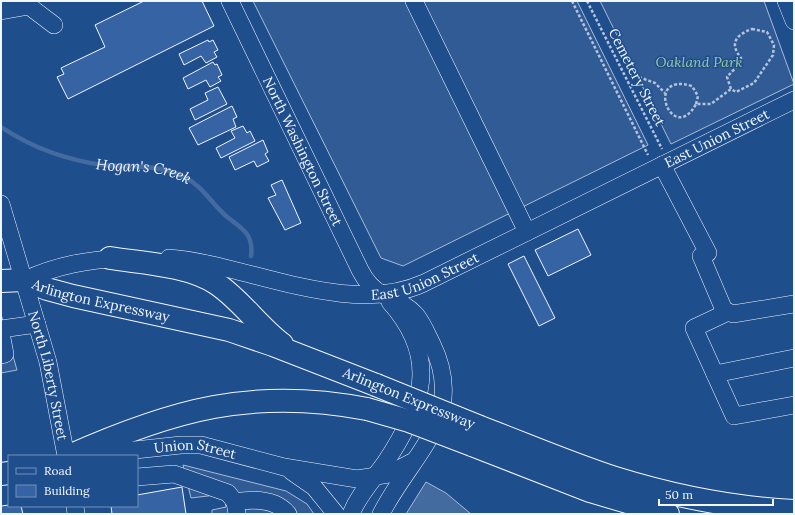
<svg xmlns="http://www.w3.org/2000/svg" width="795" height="515" viewBox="0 0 795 515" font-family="Lora,serif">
<rect width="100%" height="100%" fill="#1f4e8c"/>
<!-- built -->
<g fill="#305b95" stroke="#a8bbd7">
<path d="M 253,1 L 577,1 L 648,145 L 403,266 L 381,258 Z"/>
<path d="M 600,1 L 764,1 L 794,84 L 671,144 Z"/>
<path d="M 1,314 L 17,370 L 1,373 Z"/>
<path d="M 183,465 L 286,491 L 307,504 L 314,514 L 212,514 L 212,510 L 226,507 L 224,494 L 191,498 Z"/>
</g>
<!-- water -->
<path fill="#446ba0" stroke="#a8bbd7" d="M 426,482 L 446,493 L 471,514 L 406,514 Z"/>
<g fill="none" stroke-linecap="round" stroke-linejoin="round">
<!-- stream -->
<path stroke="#446ba0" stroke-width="4.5" id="s1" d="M 1,127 C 31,147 67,160 103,165 C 132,168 155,163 184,177 C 202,185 211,203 226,216 C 241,228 254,233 251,256"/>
</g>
<!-- building -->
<g fill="#3563a3" stroke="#f2f6ff">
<path d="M 144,1 L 202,1 L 214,26 L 68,99 L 57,77 L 64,74 L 61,68 L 105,47 L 95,25 Z"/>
<path d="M 208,40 L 209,42 L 213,40 L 218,50 L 214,52 L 217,57 L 206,63 L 201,56 L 184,65 L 179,54 Z"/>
<path d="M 213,62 L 215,65 L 217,64 L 222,75 L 218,77 L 221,81 L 210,87 L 206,80 L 188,89 L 183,78 Z"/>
<path d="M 218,87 L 227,104 L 195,120 L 190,109 L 208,100 L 205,93 Z"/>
<path d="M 232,106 L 237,117 L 233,119 L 236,127 L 198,145 L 189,128 Z"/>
<path d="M 243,126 L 247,133 L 250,131 L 255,141 L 221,158 L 216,148 L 235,138 L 231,131 Z"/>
<path d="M 263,140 L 268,152 L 265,154 L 269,161 L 257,167 L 254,161 L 235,170 L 229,157 Z"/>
<path d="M 282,180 L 301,223 L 285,230 L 268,198 L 276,195 L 271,185 Z"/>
<path d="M 578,229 L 591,255 L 548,276 L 535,250 Z"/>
<path d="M 524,256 L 555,318 L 539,326 L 508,264 Z"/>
<path d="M 182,487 L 186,514 L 112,514 L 111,506 L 137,506 L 137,495 Z"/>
<path d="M 9,505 L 21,506 L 23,514 L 1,514 L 1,506 Z"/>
</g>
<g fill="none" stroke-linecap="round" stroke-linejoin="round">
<!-- minor casing -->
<g stroke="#f2f6ff" stroke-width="18">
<g id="minor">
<path id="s2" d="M 230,1 L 360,270 C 365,280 372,289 382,294 C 395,301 406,304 416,315 C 423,324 427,334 432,344 C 468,418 411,454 381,514"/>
<path d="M 414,1 L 527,232"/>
<path d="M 786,1 L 794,21"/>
<path d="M 1,11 L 29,6 L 54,25"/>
<path d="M 662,165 L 708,253 L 701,256 L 724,310 L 733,314 L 794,304"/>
<path id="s3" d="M 1,204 L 48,362 L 66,456"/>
<path id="s4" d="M 169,258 C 247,264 348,318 424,283 L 794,100"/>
<path d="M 25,280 C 57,265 88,260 122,258"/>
<path d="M 728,312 L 694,328 L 734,416 L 794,405"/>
<path d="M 1,329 L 37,324"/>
<path d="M 1,333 L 5,354 L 1,355"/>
<path d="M 715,374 L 794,358"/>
<path id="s5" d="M 80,456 L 181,445 L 201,445 L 284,467 L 357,479 L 389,474 L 412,462"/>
<path d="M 291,471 L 314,487 L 336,514"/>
<path d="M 137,477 L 174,474 L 228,493 L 235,502 L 237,514"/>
<path d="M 235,502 C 253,499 275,498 288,514"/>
<path d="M 75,506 L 76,514"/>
<path d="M 351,514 C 359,494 373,480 385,463 C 423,406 440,358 390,302"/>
</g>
</g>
<!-- major casing -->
<g stroke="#f2f6ff" stroke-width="24">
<g id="major">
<path d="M 1,281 L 25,280"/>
<path d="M 1,474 L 9,473"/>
</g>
</g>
<!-- highway casing -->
<g stroke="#f2f6ff" stroke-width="24">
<g id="highway">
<path d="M 110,258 C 142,263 189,265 217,284 C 241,300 258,326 282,344"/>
<path id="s6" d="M 25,280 L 47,289 L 73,296 L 229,330 L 273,345 L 376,385"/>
<path d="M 480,427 C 525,444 569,463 615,478 C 673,496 733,508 794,511"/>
<path d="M 472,445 L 590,491 L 668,514"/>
<path d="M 69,456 C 172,410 253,387 367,409"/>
</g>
</g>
<!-- path -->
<g stroke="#b3c4dc" stroke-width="2.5" stroke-dasharray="3 2" stroke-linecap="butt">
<path d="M 572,1 L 648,155"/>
<path d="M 587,1 L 662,149"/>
<path d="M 752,29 L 767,32 L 774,45 L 773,55 L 754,83 L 736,92 L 731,89 L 727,77 L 740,63 L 741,58 C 729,43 736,35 752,29 Z"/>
<path d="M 639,77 L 655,83 L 665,93"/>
<path d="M 696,104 L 698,96 L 692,86 C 642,71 673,147 696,104 L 711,104 L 731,89"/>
</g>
<!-- minor -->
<use href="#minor" stroke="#1f4e8c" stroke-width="17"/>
<!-- major -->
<use href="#major" stroke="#1f4e8c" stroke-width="22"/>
<!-- highway -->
<use href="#highway" stroke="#1f4e8c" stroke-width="22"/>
<!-- highway-bridge casing -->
<g stroke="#f2f6ff" stroke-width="24" stroke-linecap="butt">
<g id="highway-bridge">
<path d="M 376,385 L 480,427"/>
<path d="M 367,409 L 409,421 L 472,445"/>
</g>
</g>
<!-- highway-bridge -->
<use href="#highway-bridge" stroke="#1f4e8c" stroke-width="22"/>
</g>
<g text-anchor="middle" stroke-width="3" stroke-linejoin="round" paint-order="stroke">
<!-- park labels -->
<g font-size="14" font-style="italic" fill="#97c8a6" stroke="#1f4e8c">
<text x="699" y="67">Oakland Park</text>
</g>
<!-- street labels -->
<g font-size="14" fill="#f2f6ff" stroke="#1f4e8c">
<text transform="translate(637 77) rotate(63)" y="5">Cemetery Street</text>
<text dy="5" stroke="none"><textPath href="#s4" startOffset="587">East Union Street</textPath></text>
<text dy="5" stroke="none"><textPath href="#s2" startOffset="167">North Washington Street</textPath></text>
<text dy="5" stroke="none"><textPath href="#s4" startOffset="263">East Union Street</textPath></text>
<text dy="5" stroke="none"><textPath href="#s6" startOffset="79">Arlington Expressway</textPath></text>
<text dy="5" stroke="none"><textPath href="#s3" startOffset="178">North Liberty Street</textPath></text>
<text transform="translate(409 398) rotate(22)" y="5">Arlington Expressway</text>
<text dy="5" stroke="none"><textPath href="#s5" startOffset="116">Union Street</textPath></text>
</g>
<!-- water labels -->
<g font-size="15" font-style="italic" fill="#f2f6ff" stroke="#1f4e8c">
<text dy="5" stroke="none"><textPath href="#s1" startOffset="151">Hogan's Creek</textPath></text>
</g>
</g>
<!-- border -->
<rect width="795" height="515" fill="none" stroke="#f2f6ff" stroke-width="4"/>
<!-- legend -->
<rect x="8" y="455" width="130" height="52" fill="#1f4e8c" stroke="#7391ba"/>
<rect x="16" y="468" width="20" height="6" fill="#1f4e8c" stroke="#7391ba"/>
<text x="44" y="475" font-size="12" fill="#f2f6ff">Road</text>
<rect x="16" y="485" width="20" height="12" fill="#3563a3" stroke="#7391ba"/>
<text x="44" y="495" font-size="12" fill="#f2f6ff">Building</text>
<!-- scale -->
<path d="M659 499v6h114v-6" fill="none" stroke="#f2f6ff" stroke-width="2"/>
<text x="665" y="499" font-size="12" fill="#f2f6ff" stroke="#1f4e8c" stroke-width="3" paint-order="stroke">50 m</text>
</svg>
